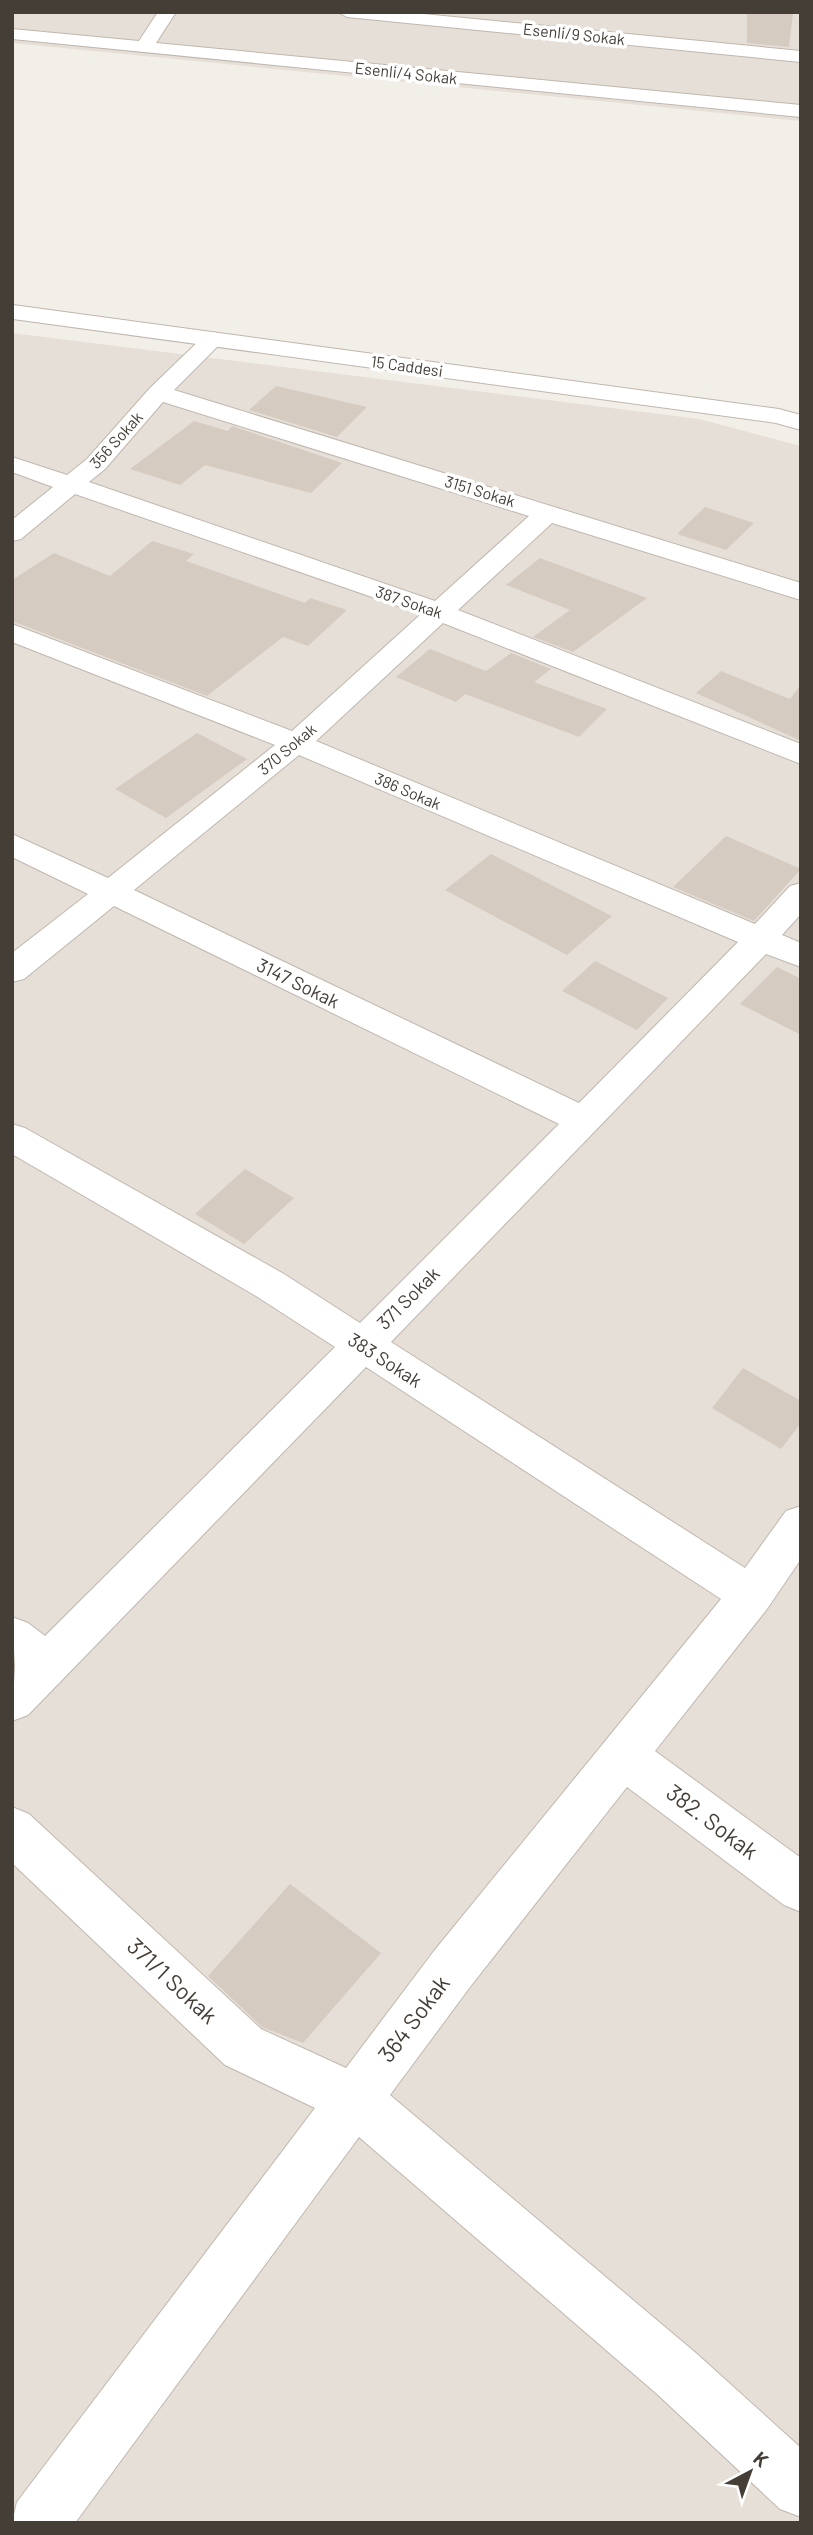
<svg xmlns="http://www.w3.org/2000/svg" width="813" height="2535" viewBox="0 0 813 2535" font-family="Barlow,sans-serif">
<rect width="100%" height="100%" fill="#f2eee8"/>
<!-- residential -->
<g fill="#e6dfd7">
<path d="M 12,12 L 801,12 L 801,121 L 12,43 Z"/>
<path d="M 12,333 L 699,419 L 801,446 L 801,2523 L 12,2523 Z"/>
</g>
<!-- building -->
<g fill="#d6cbc1">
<path d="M 747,12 L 793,12 L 789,47 L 747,43 Z"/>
<path d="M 276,386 L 367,407 L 337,437 L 249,410 Z"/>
<path d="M 194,421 L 228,431 L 232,426 L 342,463 L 311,493 L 205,465 L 180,485 L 130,469 Z"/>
<path d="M 705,507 L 754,523 L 726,550 L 677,534 Z"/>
<path d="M 152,541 L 194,554 L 186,561 L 305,603 L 310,598 L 347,610 L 308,646 L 283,637 L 207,696 L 12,621 L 12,580 L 54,553 L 110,576 Z"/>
<path d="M 540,558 L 647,598 L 573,652 L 533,637 L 570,610 L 506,585 Z"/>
<path d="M 430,649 L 486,671 L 511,653 L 551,669 L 534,682 L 607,709 L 579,737 L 465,694 L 456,702 L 396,677 Z"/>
<path d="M 721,671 L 790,699 L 801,684 L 801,741 L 696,693 Z"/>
<path d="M 197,733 L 247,759 L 166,818 L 115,789 Z"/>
<path d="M 726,836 L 801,869 L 754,921 L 673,887 Z"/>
<path d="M 491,854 L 612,916 L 567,955 L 445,890 Z"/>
<path d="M 595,961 L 668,998 L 637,1030 L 562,991 Z"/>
<path d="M 777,967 L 801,979 L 801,1035 L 740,1004 Z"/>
<path d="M 245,1169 L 294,1198 L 244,1244 L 195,1214 Z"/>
<path d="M 743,1368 L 801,1401 L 801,1423 L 781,1449 L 712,1408 Z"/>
<path d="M 290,1884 L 381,1953 L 303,2043 L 262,2027 L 208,1976 Z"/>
</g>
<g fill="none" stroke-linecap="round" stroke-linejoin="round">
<!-- minor casing -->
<g stroke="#c0b7ae" stroke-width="2">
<g id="minor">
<path d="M 158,12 L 176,12 L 156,43 L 801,105 L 801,117 L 12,39 L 12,29 L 139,41 Z"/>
<path d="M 338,12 L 403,12 L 801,51 L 801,62 L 347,17 Z"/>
<path d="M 214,332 L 225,339 L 174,390 L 801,583 L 801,600 L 552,523 L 458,610 L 801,744 L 801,764 L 443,623 L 316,741 L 755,924 L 790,886 L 801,883 L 801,914 L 782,935 L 801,943 L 801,967 L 766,954 L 391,1342 L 745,1568 L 786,1511 L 801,1506 L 801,1559 L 767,1609 L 655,1751 L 801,1858 L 801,1912 L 784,1905 L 627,1787 L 470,1987 L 390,2095 L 697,2354 L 801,2448 L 801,2517 L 780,2509 L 657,2394 L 359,2137 L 75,2523 L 12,2523 L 17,2502 L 315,2108 L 225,2065 L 12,1863 L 12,1807 L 29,1814 L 261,2029 L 346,2068 L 434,1951 L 721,1599 L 366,1367 L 28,1715 L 12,1721 L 15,1666 L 12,1617 L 28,1623 L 45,1636 L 335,1347 L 256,1296 L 12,1154 L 12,1124 L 25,1128 L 284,1274 L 360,1323 L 559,1124 L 114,906 L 24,979 L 12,982 L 12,953 L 88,894 L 12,857 L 12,834 L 108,878 L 275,745 L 12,642 L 12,624 L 292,731 L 421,614 L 75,494 L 21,539 L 12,541 L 12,520 L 53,487 L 12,472 L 12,457 L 67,475 L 87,459 L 150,388 L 206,334 ZM 163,402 L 529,516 L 435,601 L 89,482 L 105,469 ZM 299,755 L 738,942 L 579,1103 L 134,890 Z"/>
</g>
</g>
<!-- tertiary casing -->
<g stroke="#c0b7ae" stroke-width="2">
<path id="tertiary" d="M 13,305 L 779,409 L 801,415 L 801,430 L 776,423 L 13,319 Z"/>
</g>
<!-- minor -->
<use href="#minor" fill="#fff" fill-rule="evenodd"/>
<!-- tertiary -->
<use href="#tertiary" fill="#fff" fill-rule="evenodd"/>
</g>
<g text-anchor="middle" stroke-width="7" stroke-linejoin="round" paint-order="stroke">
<!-- far-street labels -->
<g font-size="16" fill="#453e37" stroke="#fff">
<text transform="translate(574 34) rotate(6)" y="6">Esenli/9 Sokak</text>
<text transform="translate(406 73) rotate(6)" y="6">Esenli/4 Sokak</text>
<text transform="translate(407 366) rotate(8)" y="6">15 Caddesi</text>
<text transform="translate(116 440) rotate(-48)" y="6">356 Sokak</text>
<text transform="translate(480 491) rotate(17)" y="6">3151 Sokak</text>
<text transform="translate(409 602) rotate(19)" y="6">387 Sokak</text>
<text transform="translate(287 749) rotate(-40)" y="6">370 Sokak</text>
<text transform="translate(408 791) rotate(23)" y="6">386 Sokak</text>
</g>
<!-- street labels -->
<g font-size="19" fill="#453e37" stroke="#fff">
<text transform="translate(298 983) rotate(26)" y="7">3147 Sokak</text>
<text transform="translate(408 1298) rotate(-45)" y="7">371 Sokak</text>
<text transform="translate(385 1360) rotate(33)" y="7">383 Sokak</text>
</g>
<!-- near-street labels -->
<g font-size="23" fill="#453e37" stroke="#fff">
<text transform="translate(712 1822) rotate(37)" y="8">382. Sokak</text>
<text transform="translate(172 1981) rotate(43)" y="8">371/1 Sokak</text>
<text transform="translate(414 2019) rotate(-53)" y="8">364 Sokak</text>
</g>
</g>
<!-- border -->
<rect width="813" height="2535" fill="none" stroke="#453e37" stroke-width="28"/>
<!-- north arrow -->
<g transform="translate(750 2472) rotate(41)" stroke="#ffffff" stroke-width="5" paint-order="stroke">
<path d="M0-5L12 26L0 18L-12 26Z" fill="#453e37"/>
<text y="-10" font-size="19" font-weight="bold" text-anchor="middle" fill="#453e37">K</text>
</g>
</svg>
